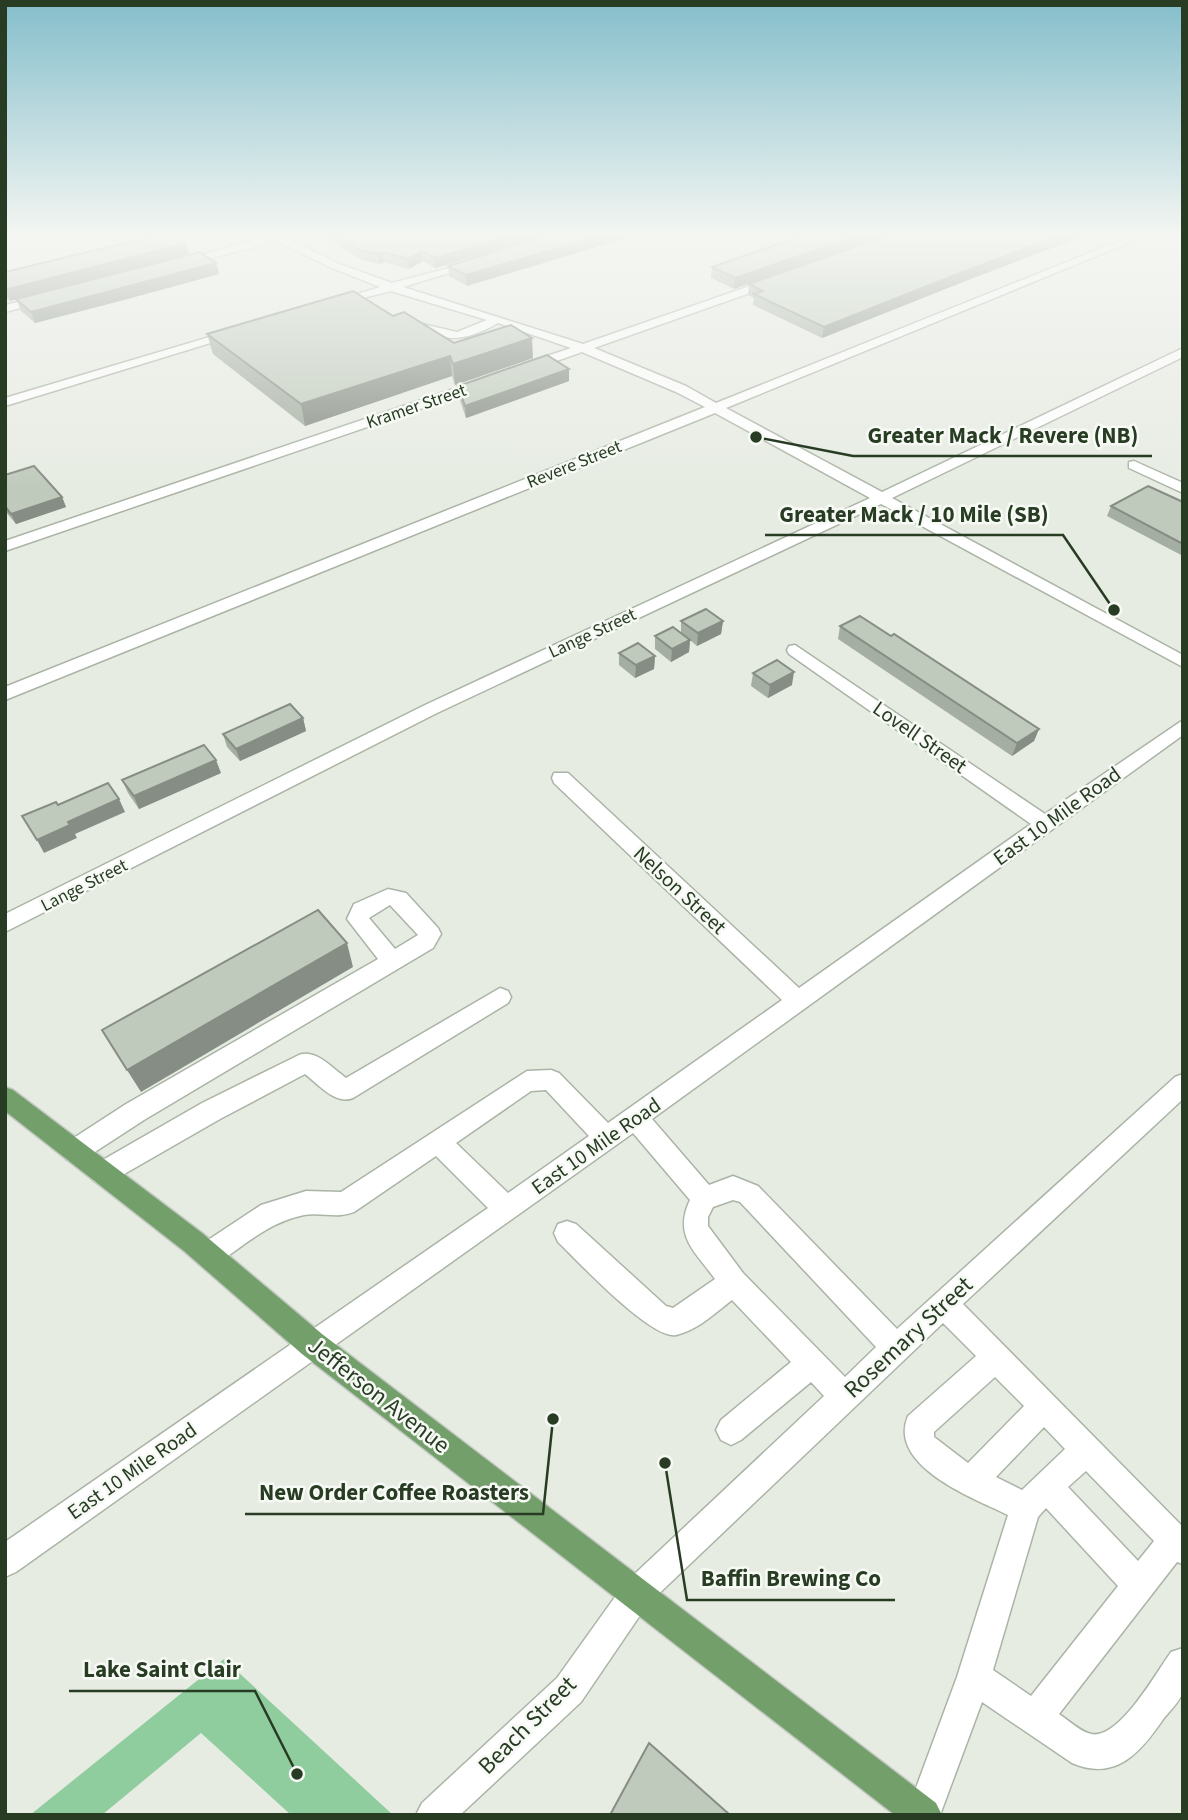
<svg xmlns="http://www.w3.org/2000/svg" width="1188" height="1820" viewBox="0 0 1188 1820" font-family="'Source Sans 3',sans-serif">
<rect width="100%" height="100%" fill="#e7ece3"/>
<!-- water -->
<path fill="#8fcd9f" d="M 224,1659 L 393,1815 L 291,1815 L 201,1733 L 102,1815 L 30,1815 Z"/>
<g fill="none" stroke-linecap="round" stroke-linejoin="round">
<!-- minor casing -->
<g stroke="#aab4a6" stroke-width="3">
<g id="minor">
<path d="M 269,235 L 291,235 L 287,238 L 339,264 L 392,283 L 479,260 L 479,264 L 403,287 L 583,344 L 770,279 L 778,279 L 778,283 L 594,348 L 686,386 L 716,403 L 1134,235 L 1148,235 L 726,408 L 882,492 L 1183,348 L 1183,357 L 892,498 L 1183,655 L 1183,667 L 881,504 L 437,713 L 5,932 L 5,914 L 425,705 L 870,498 L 715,413 L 5,700 L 5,687 L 705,407 L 676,392 L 582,352 L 531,370 L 523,370 L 523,364 L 571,348 L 498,323 C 463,343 447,341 410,328 L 410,324 L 414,322 L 457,332 L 487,320 L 391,291 L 331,306 L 331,302 L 380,287 L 332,268 L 277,241 L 180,266 L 175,263 Z"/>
<path d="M 44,296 L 50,299 L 48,301 L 5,312 L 5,305 Z"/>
<path d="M 233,330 L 243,333 L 5,406 L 5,398 Z"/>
<path d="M 483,379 L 489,383 L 487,386 L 5,551 L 5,541 Z"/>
<path d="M 1134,461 L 1183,483 L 1183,493 L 1129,468 L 1129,462 Z"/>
<path d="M 795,645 L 1045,814 L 1183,720 L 1183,735 L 652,1119 L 709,1185 L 733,1176 L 758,1186 L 897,1329 L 1175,1077 L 1183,1074 L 1183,1099 L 963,1304 L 1183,1527 L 1183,1564 L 1177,1562 L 1059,1714 C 1068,1720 1081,1732 1091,1734 C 1119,1740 1156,1673 1171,1652 L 1183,1648 C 1183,1661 1186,1679 1183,1691 C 1181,1700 1170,1711 1164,1718 C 1141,1752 1116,1782 1072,1763 L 982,1702 L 940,1815 L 906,1815 L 957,1677 L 1008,1515 C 973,1498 887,1466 908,1416 L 976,1356 L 943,1323 L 647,1605 L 581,1702 L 460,1815 L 416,1815 L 422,1803 L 557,1678 L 625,1583 L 824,1396 L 811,1382 L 741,1440 L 731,1445 L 721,1440 L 716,1430 L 721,1420 L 791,1362 L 732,1300 C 715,1313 698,1330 676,1335 C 651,1340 578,1261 558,1242 L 554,1233 L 558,1224 L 567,1221 L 576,1224 L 666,1306 L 673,1308 L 715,1279 C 695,1251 673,1236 690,1200 L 633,1133 L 16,1572 L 5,1577 L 5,1542 L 488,1208 L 436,1156 L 354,1212 C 338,1219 321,1212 304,1215 C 270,1222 245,1244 217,1264 L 208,1268 L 199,1264 L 195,1255 L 199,1246 L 261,1205 L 306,1191 L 341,1192 L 527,1071 L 551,1070 L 559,1073 L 608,1123 L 782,1000 L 554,783 L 552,778 L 554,773 L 568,773 L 799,988 L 1031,824 L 789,654 L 787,650 L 789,646 ZM 546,1090 L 589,1136 L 508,1193 L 456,1143 L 531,1091 ZM 733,1200 L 740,1202 L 876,1347 L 845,1377 L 743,1273 L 708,1226 L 708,1217 L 713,1207 ZM 995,1377 L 1024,1406 L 968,1463 L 934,1437 L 934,1432 ZM 1044,1427 L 1065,1449 L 1022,1490 L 996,1477 ZM 1086,1471 L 1154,1541 L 1138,1561 L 1068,1487 ZM 1046,1508 L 1118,1586 L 1031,1696 L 993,1670 L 1038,1517 Z"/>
<path d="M 388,889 L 406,893 L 438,928 L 441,934 L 433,948 L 144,1120 L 84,1159 L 75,1162 L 66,1159 L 63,1151 L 66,1143 L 126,1104 L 378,959 L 347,919 L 354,904 ZM 390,905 L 418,935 L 395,949 L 369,918 Z"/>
<path d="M 500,988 L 508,991 L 511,997 L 508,1003 L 353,1098 C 336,1105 319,1085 305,1074 L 220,1119 L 112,1181 L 103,1185 L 94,1181 L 90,1173 L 94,1165 L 202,1103 L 299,1055 C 316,1049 332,1068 346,1078 Z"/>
</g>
</g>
<!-- major casing -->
<g stroke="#c3c8c2" stroke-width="3">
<path id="major" d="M 5,1087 L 13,1090 L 202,1233 L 322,1334 L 936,1803 L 942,1815 L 895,1815 L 302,1354 L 184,1251 L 5,1111 Z"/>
</g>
<!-- minor -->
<use href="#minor" fill="#fff" fill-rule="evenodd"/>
<!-- major -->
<use href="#major" fill="#739f6b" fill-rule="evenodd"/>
</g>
<!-- wall -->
<g fill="#a5aea2">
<path d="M 325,235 L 548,235 L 435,268 L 423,261 L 409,269 L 384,262 L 380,264 L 362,260 L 326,238 Z"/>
<path d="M 550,235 L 467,286 L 449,276 L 448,266 Z"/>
<path d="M 804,235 L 888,235 L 734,289 L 711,278 L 712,267 Z"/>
<path d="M 189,254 L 10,301 L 5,297 L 5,272 Z"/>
<path d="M 216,263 L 219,274 L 35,323 L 21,311 L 16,299 Z"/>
<path d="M 749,284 L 958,284 L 822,338 L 753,305 L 754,298 L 748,295 Z"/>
<path d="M 393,316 L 454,343 L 533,358 L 455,385 L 452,376 L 305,426 L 213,354 L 207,334 Z"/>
<path d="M 569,381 L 466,418 L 459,397 L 458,386 Z"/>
<path d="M 5,475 L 62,497 L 66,507 L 16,524 L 5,511 Z"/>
<path d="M 1183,502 L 1183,556 L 1107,516 L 1111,506 Z"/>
<path d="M 681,621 L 723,621 L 721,634 L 697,646 L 690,640 L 689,652 L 671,662 L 655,649 L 655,636 L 681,633 Z"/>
<path d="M 840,626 L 1039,729 L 1034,741 L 1012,756 L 838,639 Z"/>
<path d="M 619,653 L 655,656 L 654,669 L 635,678 L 619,665 Z"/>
<path d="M 753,673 L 792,685 L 768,698 L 751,686 Z"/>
<path d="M 303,718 L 306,731 L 240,761 L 227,747 L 223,734 Z"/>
<path d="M 221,773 L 139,809 L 128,793 L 122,780 Z"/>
</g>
<!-- shaded-wall -->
<g fill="#868d84">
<path d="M 514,235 L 548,235 L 435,268 L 434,258 Z"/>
<path d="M 603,235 L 636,235 L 467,286 L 466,275 Z"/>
<path d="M 859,235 L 888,235 L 734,289 L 735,278 Z"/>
<path d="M 1061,235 L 1086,235 L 958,284 L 822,338 L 824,327 L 960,273 Z"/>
<path d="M 186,243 L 189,254 L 10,301 L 6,290 Z"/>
<path d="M 422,251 L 423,261 L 409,269 L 408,259 Z"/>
<path d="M 382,252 L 384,262 L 380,264 L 378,254 Z"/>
<path d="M 216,263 L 219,274 L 124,300 L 35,323 L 31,312 Z"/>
<path d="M 532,338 L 533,358 L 455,385 L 453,364 Z"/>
<path d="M 450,356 L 452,376 L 305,426 L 301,404 Z"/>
<path d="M 569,369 L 569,381 L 466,418 L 465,406 Z"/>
<path d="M 62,497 L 66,507 L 16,524 L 11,514 Z"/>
<path d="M 723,621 L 721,634 L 697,646 L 698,633 Z"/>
<path d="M 690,640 L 689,652 L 671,662 L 672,649 Z"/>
<path d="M 655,656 L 654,669 L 635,678 L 636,665 Z"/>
<path d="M 794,672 L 792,685 L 768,698 L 770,685 Z"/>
<path d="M 303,718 L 306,731 L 240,761 L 236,749 Z"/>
<path d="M 1039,729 L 1034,741 L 1012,756 L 1017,743 Z"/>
<path d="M 216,760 L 221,773 L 139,809 L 134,796 Z"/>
<path d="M 119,799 L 125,812 L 75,834 L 77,838 L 44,853 L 37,840 L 68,822 Z"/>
<path d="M 347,943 L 353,967 L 141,1092 L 127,1070 Z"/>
</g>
<!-- building -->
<g fill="#c0cabc" stroke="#868d84" stroke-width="2">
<path d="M 158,235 L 174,235 L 186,243 L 5,290 L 5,272 Z"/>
<path d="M 335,235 L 514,235 L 434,258 L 422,251 L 408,259 L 382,252 L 378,254 L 361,250 Z"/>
<path d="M 550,235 L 603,235 L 466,275 L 448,266 Z"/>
<path d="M 804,235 L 859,235 L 735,278 L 712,267 Z"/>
<path d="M 890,235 L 1061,235 L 960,273 L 824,327 L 754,294 L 763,291 L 749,284 Z"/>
<path d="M 200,252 L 216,263 L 31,312 L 16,299 Z"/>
<path d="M 353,291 L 393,316 L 404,312 L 454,343 L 511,325 L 532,338 L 453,364 L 450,356 L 301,404 L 207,334 Z"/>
<path d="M 547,355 L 569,369 L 465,406 L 458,386 Z"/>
<path d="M 34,466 L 62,497 L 11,514 L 5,506 L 5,475 Z"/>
<path d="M 1148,486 L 1183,502 L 1183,544 L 1111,506 Z"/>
<path d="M 706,609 L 723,621 L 698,633 L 681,621 Z"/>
<path d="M 860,616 L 891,636 L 894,634 L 1039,729 L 1017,743 L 840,626 Z"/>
<path d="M 673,627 L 690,640 L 672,649 L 655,636 Z"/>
<path d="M 638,643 L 655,656 L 636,665 L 619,653 Z"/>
<path d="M 777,660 L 794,672 L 770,685 L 753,673 Z"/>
<path d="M 290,704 L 303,718 L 236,749 L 223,734 Z"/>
<path d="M 204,745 L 216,760 L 134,796 L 122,780 Z"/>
<path d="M 108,783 L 119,799 L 68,822 L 70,825 L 37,840 L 22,816 L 56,802 L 58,805 Z"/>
<path d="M 318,910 L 347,943 L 127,1070 L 102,1030 Z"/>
<path d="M 649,1743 L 730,1815 L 610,1815 Z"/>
</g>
<!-- sky -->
<linearGradient id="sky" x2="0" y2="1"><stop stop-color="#84becb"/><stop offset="0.48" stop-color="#f4f6f2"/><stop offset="1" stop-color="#f4f6f2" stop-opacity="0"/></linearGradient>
<rect width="1188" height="490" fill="url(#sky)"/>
<g text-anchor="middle" stroke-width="5" stroke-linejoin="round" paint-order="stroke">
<!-- far-street labels -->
<g font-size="18" fill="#283c24" stroke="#f6f9f4">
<text transform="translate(416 406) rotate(-19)" y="6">Kramer Street</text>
<text transform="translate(574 464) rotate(-22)" y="6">Revere Street</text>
<text transform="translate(592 633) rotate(-25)" y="6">Lange Street</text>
<text transform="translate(84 885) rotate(-27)" y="6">Lange Street</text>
</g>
<!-- street labels -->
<g font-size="21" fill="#283c24" stroke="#f6f9f4">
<text transform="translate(920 737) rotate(35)" y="7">Lovell Street</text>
<text transform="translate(1057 816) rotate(-36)" y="7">East 10 Mile Road</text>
<text transform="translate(680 890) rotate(43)" y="7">Nelson Street</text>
<text transform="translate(596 1146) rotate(-35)" y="7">East 10 Mile Road</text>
<text transform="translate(132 1471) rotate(-35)" y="7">East 10 Mile Road</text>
</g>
<!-- near-street labels -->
<g font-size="24" fill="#283c24" stroke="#f6f9f4">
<text transform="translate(908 1337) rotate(-43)" y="8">Rosemary Street</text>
<text transform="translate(379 1395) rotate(38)" y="8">Jefferson Avenue</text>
<text transform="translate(527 1725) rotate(-45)" y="8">Beach Street</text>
</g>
</g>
<!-- callouts -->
<path fill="none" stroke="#283c24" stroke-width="2.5" d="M756 437L853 456H1152M1114 610L1063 535H765M553 1419L543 1514H245M665 1463L687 1600H895M297 1774L255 1691H69"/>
<g fill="#283c24" stroke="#f6f9f4" stroke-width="2.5">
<circle cx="756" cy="437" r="7"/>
<circle cx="1114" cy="610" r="7"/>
<circle cx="553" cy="1419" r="7"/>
<circle cx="665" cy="1463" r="7"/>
<circle cx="297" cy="1774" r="7"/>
</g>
<g font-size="23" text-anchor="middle" font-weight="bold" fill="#283c24" stroke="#f6f9f4" stroke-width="5" stroke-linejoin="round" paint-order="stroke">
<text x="1003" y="443">Greater Mack / Revere (NB)</text>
<text x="914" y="522">Greater Mack / 10 Mile (SB)</text>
<text x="394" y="1500">New Order Coffee Roasters</text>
<text x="791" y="1586">Baffin Brewing Co</text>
<text x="162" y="1677">Lake Saint Clair</text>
</g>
<!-- border -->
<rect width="1188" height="1820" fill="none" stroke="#283c24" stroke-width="14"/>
</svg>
